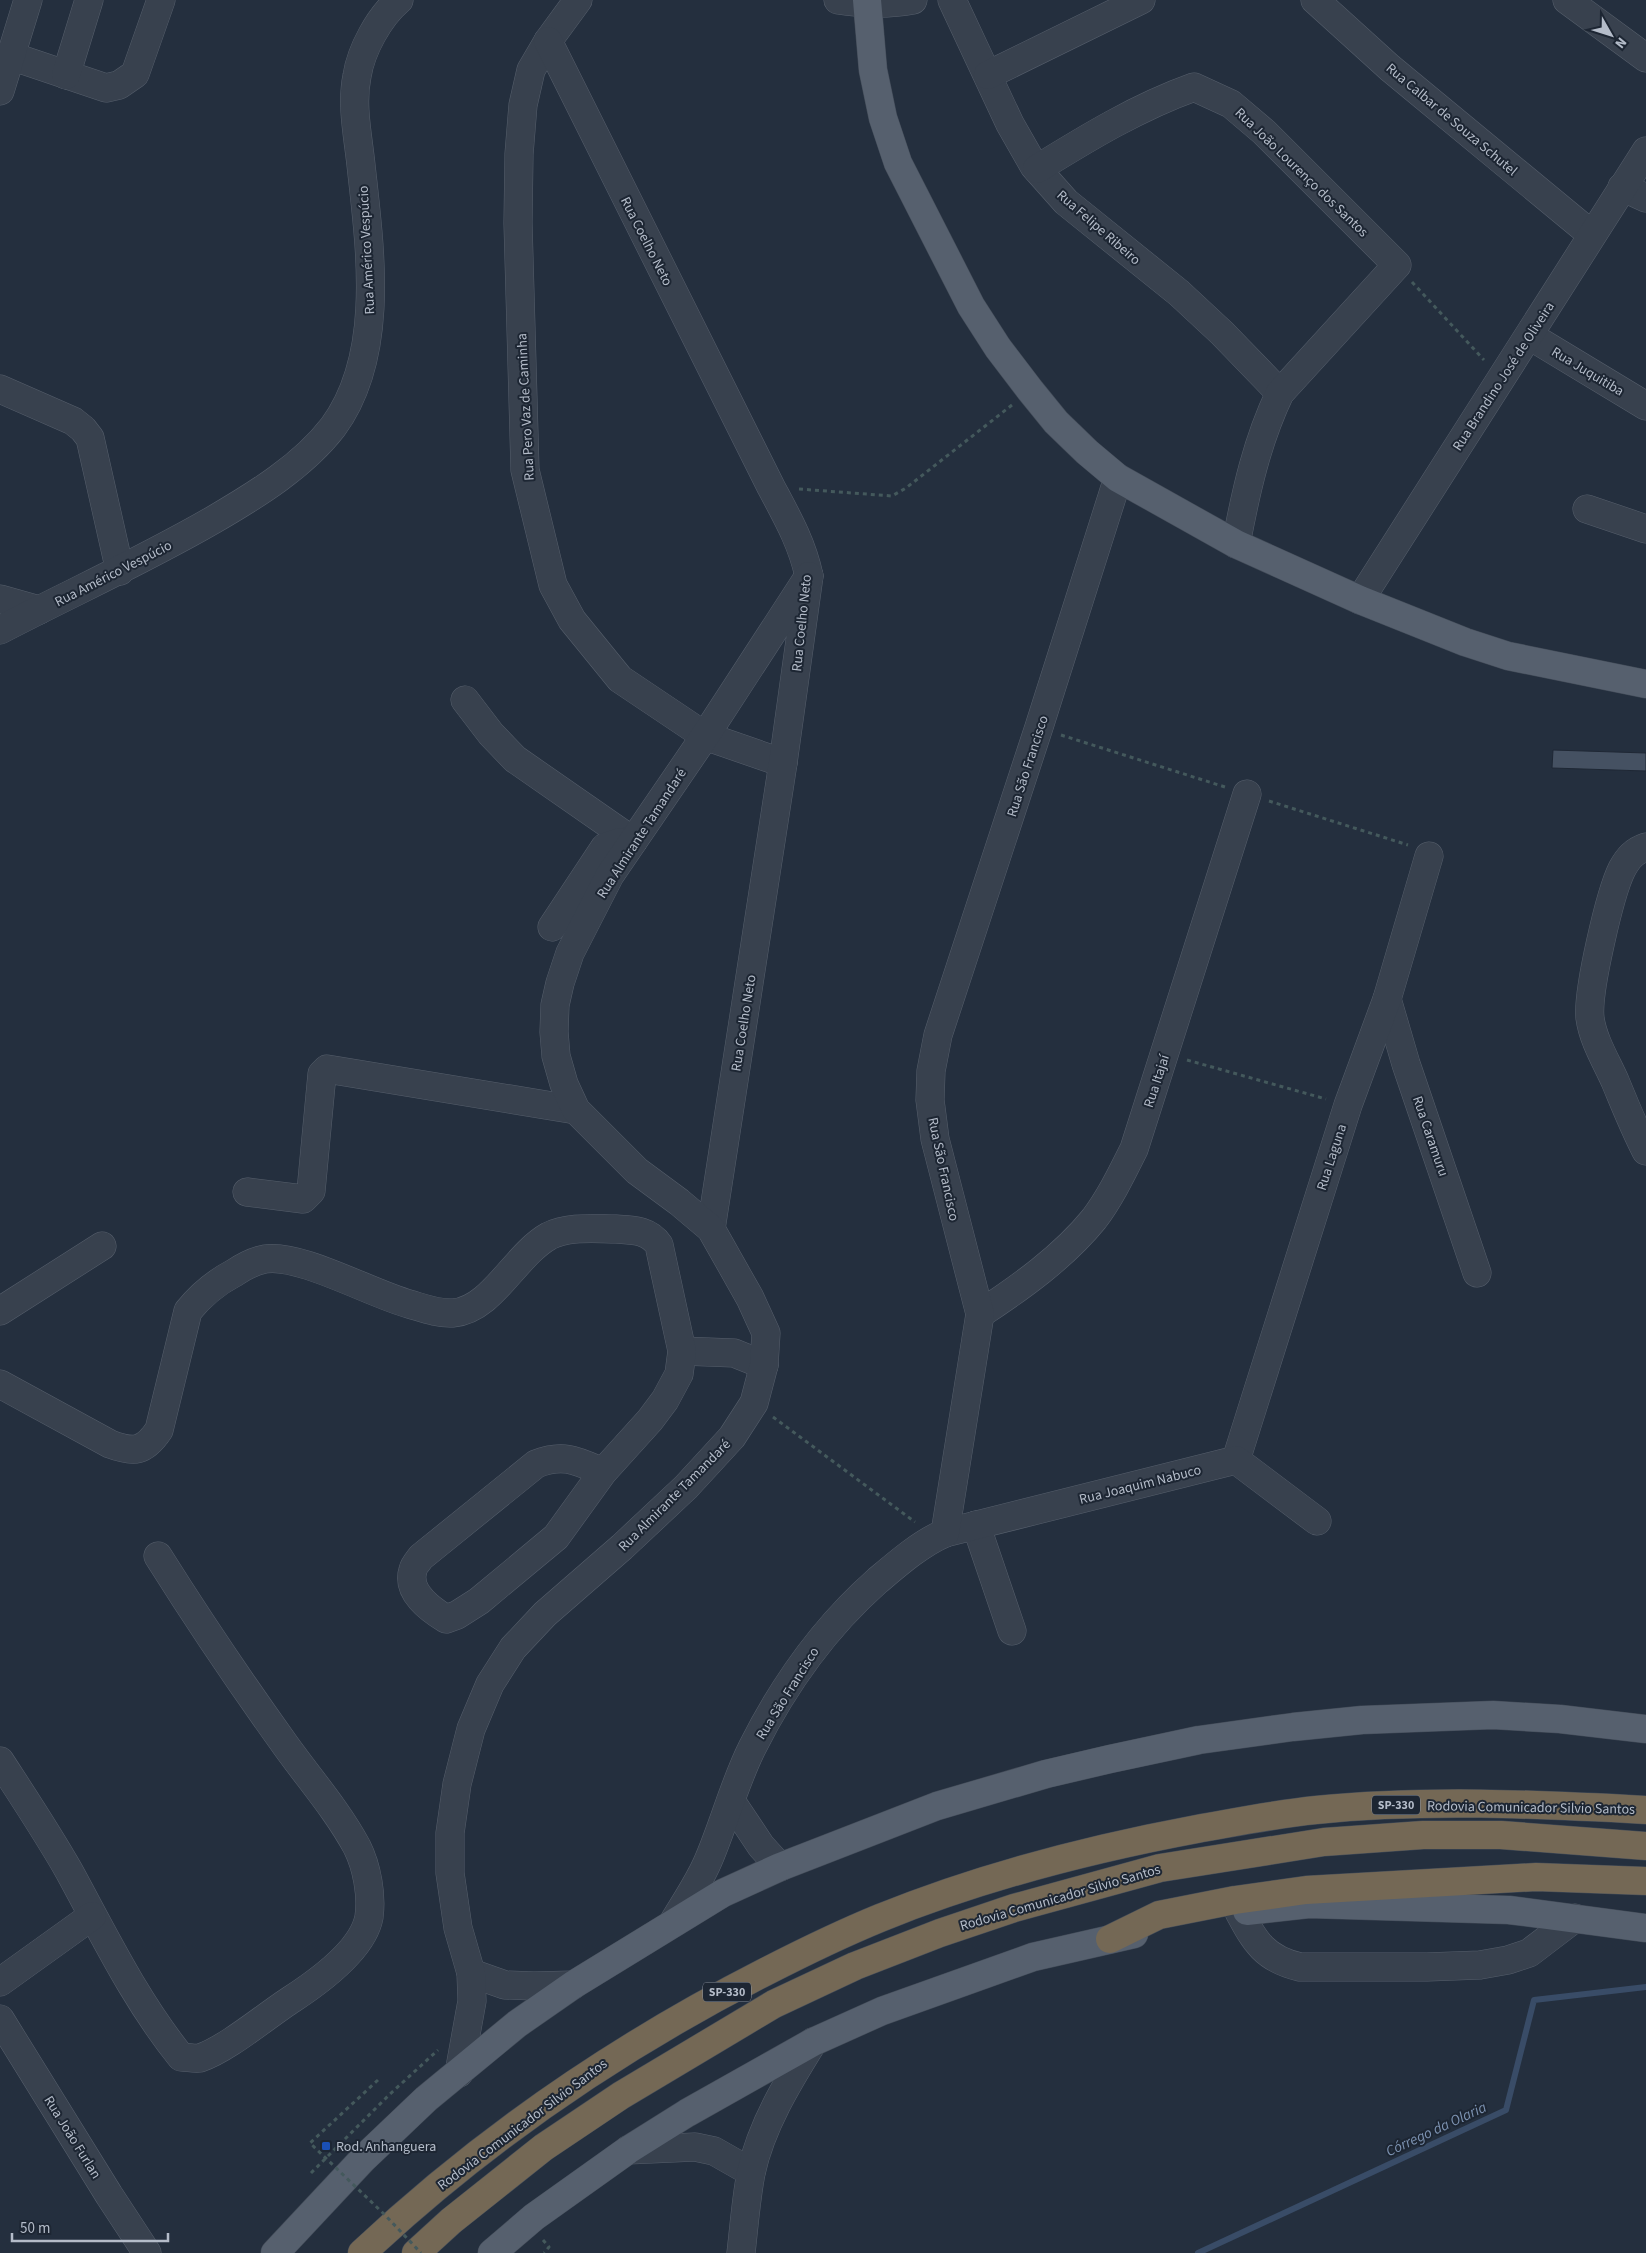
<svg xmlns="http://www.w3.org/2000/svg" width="1646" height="2253" viewBox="0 0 1646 2253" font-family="'Source Sans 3',sans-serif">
<rect width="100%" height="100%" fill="#242f3e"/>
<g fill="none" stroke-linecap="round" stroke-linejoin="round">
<!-- stream -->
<path stroke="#394c67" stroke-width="6" d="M 1198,2253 L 1506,2110 L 1534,2000 L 1646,1987"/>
</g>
<!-- building -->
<path fill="#455162" stroke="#1f2835" d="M 1553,750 L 1646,753 L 1646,771 L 1552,768 Z"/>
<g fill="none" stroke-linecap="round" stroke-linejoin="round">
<!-- minor casing -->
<g stroke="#565f6c" stroke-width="29">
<g id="minor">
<path d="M 578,0 L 548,41 L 531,70 L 523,105 L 519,154 L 518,223 L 525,470 L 553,585 L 572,620 L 620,679 L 705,736 L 783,763"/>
<path d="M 838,0 C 864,4 887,5 913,0"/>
<path d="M 952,0 L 1010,124 L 1034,166 L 1066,202 L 1179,293 L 1222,333 L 1280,393"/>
<path d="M 1315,0 L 1390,68 L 1591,234"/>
<path d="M 1567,0 L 1646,58"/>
<path d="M 548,41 L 771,487 C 787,517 802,543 809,576 L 783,763 L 711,1229"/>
<path d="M 11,56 L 106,88 L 119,85 L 135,74 L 161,0"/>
<path d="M 66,75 L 89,0"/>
<path d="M 988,75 L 1141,0"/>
<path d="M 0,91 L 28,0"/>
<path d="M 1037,169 C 1087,138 1138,107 1194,87 L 1231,104 L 1264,132 L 1397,265 L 1280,393 C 1257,441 1246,491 1236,544"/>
<path d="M 1622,187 L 1646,198"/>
<path d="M 1530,336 L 1646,406"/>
<path d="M 0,389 L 73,421 L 83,429 L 90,438 L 120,571"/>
<path d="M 1587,509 L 1646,529"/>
<path d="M 0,599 L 39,610"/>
<path d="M 1360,600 L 1646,151"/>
<path d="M 0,630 C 71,593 144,560 213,520 C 256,495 303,466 333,427 C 386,355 370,248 361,165 C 358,136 351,105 357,76 C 361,50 379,17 399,0"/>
<path d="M 465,700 L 491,734 L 515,759 L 633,841"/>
<path d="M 1646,847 C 1634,851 1628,858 1622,869 C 1610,893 1587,992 1590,1018 C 1593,1040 1606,1061 1615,1081 C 1625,1105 1634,1128 1646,1151"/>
<path d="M 552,927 L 605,847 L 617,843 L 633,841"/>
<path d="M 1387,999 L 1406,1064 L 1477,1273"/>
<path d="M 247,1192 L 303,1199 L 311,1191 L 322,1074 L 327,1069 L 576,1110"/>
<path d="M 0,1311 L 102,1246"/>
<path d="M 980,1314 C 1021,1287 1063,1257 1094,1219 C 1110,1198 1122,1173 1134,1149 L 1247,794"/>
<path d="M 682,1351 L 734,1353 L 764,1365"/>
<path d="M 0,1384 L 110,1444 C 134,1453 144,1452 159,1430 L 188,1311 C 201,1295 215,1283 234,1273 C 243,1267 254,1261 265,1259 C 299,1253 372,1294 409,1304 C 423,1308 438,1314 453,1313 C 492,1310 515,1255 549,1236 C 568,1226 595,1229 616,1229 C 633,1230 649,1230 659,1245 L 682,1351 L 679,1374 L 665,1400 L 650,1420 L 603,1472 L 556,1537 L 479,1601 L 457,1615 L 446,1619 C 430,1609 406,1592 413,1570 C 414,1565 419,1560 421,1557 L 536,1464 C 564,1453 577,1461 603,1472"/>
<path d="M 1236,1460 L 1348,1105 L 1387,999 L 1429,856"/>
<path d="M 976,1525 L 1012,1631"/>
<path d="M 945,1533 L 1236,1460 L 1317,1521"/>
<path d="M 0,1761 C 24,1798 48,1834 69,1871 C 104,1935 135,2000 181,2057 C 187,2057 195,2059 200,2058 C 227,2049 267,2015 292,1999 C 318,1982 363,1950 369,1917 C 372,1895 367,1867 357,1847 C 336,1808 306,1775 281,1739 C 238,1679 197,1618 158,1556"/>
<path d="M 731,1801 L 761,1846 L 780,1867"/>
<path d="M 1239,1912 C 1255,1942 1265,1959 1300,1967 L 1427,1967 L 1480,1965 L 1508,1960 L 1529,1953 L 1575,1918"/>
<path d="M 674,1921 C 686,1901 699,1882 708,1861 C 724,1824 734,1784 752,1748 C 783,1686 825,1627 877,1581 C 897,1564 921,1543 945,1533 L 980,1314 L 935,1139 L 930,1100 L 931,1071 L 938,1035 L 1039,727 L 1118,478"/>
<path d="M 471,1973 L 505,1985 L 534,1986 L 573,1985"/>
<path d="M 0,1982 L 92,1916"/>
<path d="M 0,2019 L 109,2195 L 147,2253"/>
<path d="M 459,2073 L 472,2001 L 471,1973 L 458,1928 L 450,1873 L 450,1833 L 457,1784 L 471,1729 L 490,1684 L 513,1648 L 545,1614 L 622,1547 L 686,1487 L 732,1437 L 754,1403 L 764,1365 L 766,1333 L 750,1298 L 711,1229 L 679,1202 L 637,1171 L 576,1110 L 564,1084 L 556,1056 L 554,1032 L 555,1005 L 560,983 L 570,953 L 610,875 L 705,736 L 809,576"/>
<path d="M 628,2150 L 695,2147 L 714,2151 L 751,2172"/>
<path d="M 741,2253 C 744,2227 746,2199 751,2173 C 761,2126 788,2082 813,2042"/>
</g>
</g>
<!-- major casing -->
<g stroke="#414a57" stroke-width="29">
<g id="major">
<path d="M 867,0 L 873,70 L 883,118 L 898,163 L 971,306 L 998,348 L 1030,390 L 1056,422 L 1087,452 L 1118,478 L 1236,544 L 1360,600 L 1465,642 L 1508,656 L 1646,684"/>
<path d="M 1247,1911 L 1309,1904 L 1509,1910 L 1646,1928"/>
<path d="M 275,2253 L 363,2159 L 426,2099 L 517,2024 L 573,1985 L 723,1893 L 780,1867 L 937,1806 L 1046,1774 L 1110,1759 L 1199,1740 L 1293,1727 L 1362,1720 L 1493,1715 L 1560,1719 L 1646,1729"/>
<path d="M 492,2253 L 534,2217 L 628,2150 L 687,2113 L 813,2042 L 882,2011 L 1033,1957 L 1134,1934"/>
</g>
</g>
<!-- highway casing -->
<g stroke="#434c59" stroke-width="29">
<g id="highway">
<path d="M 1110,1939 L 1159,1915 L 1235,1900 L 1306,1890 L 1536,1877 L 1646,1881"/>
<path d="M 362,2253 C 482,2140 618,2047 765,1972 C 802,1953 841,1934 880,1918 C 981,1877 1090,1849 1197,1829 C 1237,1822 1276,1814 1316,1810 C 1425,1799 1536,1804 1646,1810"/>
<path d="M 416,2253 L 451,2221 L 544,2147 L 620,2096 L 774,2004 L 855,1966 L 940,1933 L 1014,1908 L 1160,1868 L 1324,1842 L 1423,1835 L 1501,1835 L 1646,1846"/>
</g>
</g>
<!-- path -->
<g stroke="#44595c" stroke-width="3" stroke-dasharray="4 4" stroke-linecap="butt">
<path d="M 1412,282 L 1484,360"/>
<path d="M 799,489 L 892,496 L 906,488 L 1012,405"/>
<path d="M 1061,735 L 1225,787"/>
<path d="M 1269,801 L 1408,845"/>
<path d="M 1187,1060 L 1326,1099"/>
<path d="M 773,1417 L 915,1522"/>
<path d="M 311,2173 L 390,2094 L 438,2050"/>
<path d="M 543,2240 L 549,2247 L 544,2253"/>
</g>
<!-- minor -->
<use href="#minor" stroke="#38414e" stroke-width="28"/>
<!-- major -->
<use href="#major" stroke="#56606e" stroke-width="28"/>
<!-- highway -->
<use href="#highway" stroke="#746855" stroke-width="28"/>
<!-- path-bridge -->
<path stroke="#44595c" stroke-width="3" stroke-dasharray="4 4" stroke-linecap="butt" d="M 378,2080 L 310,2143 L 385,2215 L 421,2253"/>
</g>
<!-- markers -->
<rect fill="#1a4fb4" stroke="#1d2633" stroke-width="2" x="321" y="2141" width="10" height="10" rx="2.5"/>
<g text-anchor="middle" stroke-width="4" stroke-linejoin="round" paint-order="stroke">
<!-- shield labels -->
<g fill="#1d2633" stroke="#878f9c" stroke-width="1">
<rect x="1372" y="1795.5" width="48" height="19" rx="4"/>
<rect x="703" y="1982.5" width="48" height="19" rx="4"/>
</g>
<g font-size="12" font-weight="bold" fill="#b4bcc9">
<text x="1396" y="1809">SP-330</text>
<text x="727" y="1996">SP-330</text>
</g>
<!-- street labels -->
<g font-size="14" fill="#b4bcc9" stroke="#1d2633">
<text transform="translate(1452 119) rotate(40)" y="5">Rua Calbar de Souza Schutel</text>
<text transform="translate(1302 172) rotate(44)" y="5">Rua João Lourenço dos Santos</text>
<text transform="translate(1099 227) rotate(41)" y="5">Rua Felipe Ribeiro</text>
<text transform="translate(647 241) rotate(63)" y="5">Rua Coelho Neto</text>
<text transform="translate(366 250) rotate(-93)" y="5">Rua Américo Vespúcio</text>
<text transform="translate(1588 371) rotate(31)" y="5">Rua Juquitiba</text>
<text transform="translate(1503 376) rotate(-57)" y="5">Rua Brandino José de Oliveira</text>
<text transform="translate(525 407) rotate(-93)" y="5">Rua Pero Vaz de Caminha</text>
<text transform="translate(113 573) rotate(-27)" y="5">Rua Américo Vespúcio</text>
<text transform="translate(801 623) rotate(-84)" y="5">Rua Coelho Neto</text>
<text transform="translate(1027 766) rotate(-72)" y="5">Rua São Francisco</text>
<text transform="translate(641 833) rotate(-57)" y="5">Rua Almirante Tamandaré</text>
<text transform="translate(743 1023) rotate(-81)" y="5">Rua Coelho Neto</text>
<text transform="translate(1156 1081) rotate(-72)" y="5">Rua Itajaí</text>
<text transform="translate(1431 1136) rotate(71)" y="5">Rua Caramuru</text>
<text transform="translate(1331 1157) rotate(-72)" y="5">Rua Laguna</text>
<text transform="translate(944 1169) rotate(78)" y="5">Rua São Francisco</text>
<text transform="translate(1140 1484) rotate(-14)" y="5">Rua Joaquim Nabuco</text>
<text transform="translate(674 1495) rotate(-45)" y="5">Rua Almirante Tamandaré</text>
<text transform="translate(787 1693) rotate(-58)" y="5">Rua São Francisco</text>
<text transform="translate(1531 1807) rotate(1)" y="5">Rodovia Comunicador Silvio Santos</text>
<text transform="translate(1060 1897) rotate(-16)" y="5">Rodovia Comunicador Silvio Santos</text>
<text transform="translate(522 2124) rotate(-37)" y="5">Rodovia Comunicador Silvio Santos</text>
<text transform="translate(73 2137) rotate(58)" y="5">Rua João Furlan</text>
</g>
<!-- poi labels -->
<g font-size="14" fill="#b4bcc9" stroke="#1d2633" text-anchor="start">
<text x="336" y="2151">Rod. Anhanguera</text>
</g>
<!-- water labels -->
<g font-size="15" font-style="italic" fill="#7c92b1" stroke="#1d2633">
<text transform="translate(1436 2129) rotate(-25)" y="5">Córrego da Olaria</text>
</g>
</g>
<!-- north arrow -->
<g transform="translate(1611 35) rotate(129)" stroke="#1d2633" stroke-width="4" paint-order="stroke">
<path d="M0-4L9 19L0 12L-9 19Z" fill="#b4bcc9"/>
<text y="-8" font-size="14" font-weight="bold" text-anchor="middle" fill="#b4bcc9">N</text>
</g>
<!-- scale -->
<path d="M12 2233v8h156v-8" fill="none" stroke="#b4bcc9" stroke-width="2.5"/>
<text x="20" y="2233" font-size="15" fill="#b4bcc9" stroke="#1d2633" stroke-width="4" paint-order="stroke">50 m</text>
</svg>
